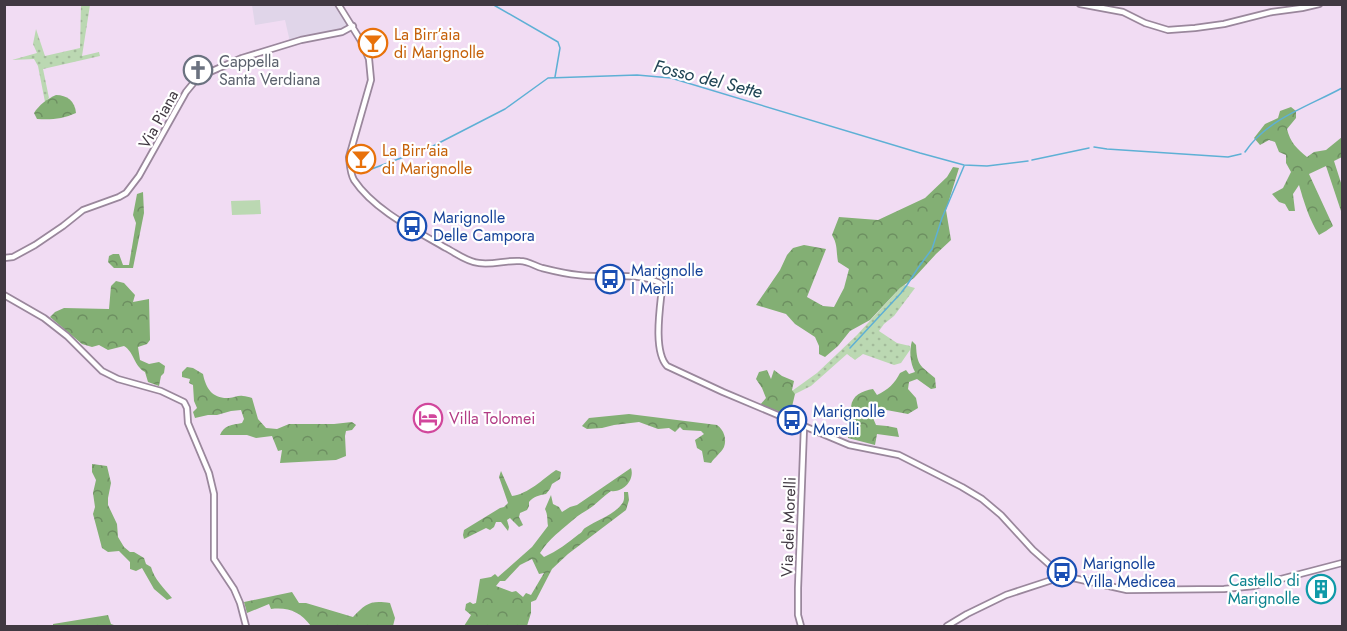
<svg xmlns="http://www.w3.org/2000/svg" width="1347" height="631" viewBox="0 0 1347 631" font-family="Jost,sans-serif">
<defs>
<pattern id="grass-dots" width="8" height="8" patternUnits="userSpaceOnUse" patternTransform="scale(1.5)"><rect width="8" height="8" fill="#bbd8b2"/><path d="M2 2h.1M6 6h.1" fill="none" stroke="#a2ba9a" stroke-width="1.8" stroke-linecap="round"/></pattern>
<pattern id="forest-crowns" width="20" height="18" patternUnits="userSpaceOnUse" patternTransform="scale(1.5)"><rect width="20" height="18" fill="#83af74"/><path d="M2 6a3 3 0 1 1 6 0M12 15a3 3 0 1 1 6 0" fill="none" stroke="#6d8f61"/></pattern>
</defs>
<rect width="100%" height="100%" fill="#f1dcf3"/>
<!-- medical -->
<path fill="#e0d5e9" d="M 252,5 L 334,5 L 347,25 L 342,29 L 290,42 L 285,20 L 255,25 Z"/>
<!-- grass -->
<g fill="url(#grass-dots)">
<path d="M 81,5 L 90,5 L 82,56 L 99,52 L 100,56 L 43,69 L 49,98 L 45,102 L 38,66 L 34,59 L 12,60 L 37,53 L 33,44 L 36,29 L 45,56 L 80,48 Z"/>
<path d="M 904,285 L 915,288 L 894,316 L 884,324 L 879,331 L 897,343 L 910,346 L 910,350 L 901,363 L 894,365 L 863,354 L 855,360 L 847,354 L 811,386 L 795,394 L 792,391 L 817,373 L 857,335 L 900,288 Z"/>
</g>
<!-- forest -->
<g fill="url(#forest-crowns)" fill-rule="evenodd">
<path d="M 56,95 C 67,95 75,101 76,113 C 63,119 51,120 37,119 L 34,113 C 39,105 47,99 56,95 Z"/>
<path d="M 1291,107 L 1296,111 L 1296,118 L 1287,129 C 1290,142 1297,149 1307,157 L 1314,152 L 1326,150 L 1342,137 L 1342,157 L 1334,161 L 1342,186 L 1342,214 L 1326,166 L 1309,174 L 1333,226 L 1326,231 L 1319,235 C 1309,219 1304,202 1299,185 L 1293,194 L 1295,211 L 1289,211 L 1285,204 L 1279,202 L 1272,194 L 1283,188 L 1291,172 L 1286,163 L 1286,155 L 1279,152 L 1275,142 L 1269,140 L 1260,145 L 1254,138 L 1265,124 L 1278,118 L 1280,111 Z"/>
<path d="M 953,167 L 959,168 L 946,210 L 951,240 L 936,254 L 914,278 L 900,288 L 870,320 L 850,331 L 838,346 L 825,357 L 819,354 L 819,346 L 815,337 L 795,324 L 786,314 L 756,305 L 780,270 L 787,255 L 793,248 L 804,245 L 826,249 L 807,297 L 823,306 L 834,307 L 844,288 L 849,269 L 838,262 C 836,251 838,245 832,235 L 839,217 L 878,220 L 925,198 L 947,177 Z"/>
<path d="M 143,192 L 144,213 L 133,268 L 114,268 L 108,262 L 109,256 L 113,254 L 119,254 L 123,265 L 129,265 L 136,223 L 133,215 L 137,194 Z"/>
<path d="M 116,281 L 124,283 L 135,295 L 133,302 L 149,299 L 150,340 L 147,344 L 138,347 L 140,360 L 149,364 L 159,362 L 165,366 L 164,373 L 161,376 L 159,386 L 148,382 L 145,372 C 133,365 135,353 124,346 L 108,350 L 99,345 L 92,347 L 82,344 L 50,317 L 55,312 L 64,308 L 109,309 L 111,286 Z"/>
<path d="M 912,341 L 916,345 C 917,366 920,365 935,378 L 936,388 L 931,389 L 917,379 L 909,382 L 908,389 L 916,398 L 918,408 L 908,414 L 881,409 L 873,418 L 876,425 L 887,426 L 897,428 L 899,437 L 877,434 L 875,445 L 848,438 C 848,431 850,425 851,418 C 853,408 850,417 851,407 C 852,395 862,391 873,389 L 877,395 C 888,390 895,383 900,373 L 906,370 L 909,374 L 915,372 C 910,363 909,351 912,341 Z"/>
<path d="M 187,367 L 193,368 L 203,374 C 206,389 213,399 229,398 C 234,398 238,395 243,396 C 246,396 249,397 252,398 L 258,419 L 266,428 L 277,429 L 289,424 L 334,424 L 352,422 L 356,425 L 352,430 L 346,431 L 345,436 L 346,456 L 336,460 L 280,463 L 282,450 L 278,451 L 272,436 L 256,438 L 247,435 L 220,435 C 224,425 232,425 242,423 L 244,419 L 241,410 L 231,411 L 217,415 L 208,415 L 195,418 L 193,412 L 197,408 L 194,401 L 193,385 L 189,383 L 190,379 L 182,377 L 182,372 Z"/>
<path d="M 767,370 L 771,379 L 774,370 L 782,376 L 794,381 L 792,390 L 795,394 L 790,415 L 760,405 L 766,398 L 762,388 L 756,379 L 759,372 Z"/>
<path d="M 629,414 L 717,425 C 724,430 727,439 724,447 C 721,453 715,457 711,463 L 704,462 L 702,451 L 697,448 L 695,440 L 704,434 L 701,431 L 683,430 L 680,427 L 675,432 L 669,428 L 658,429 L 639,422 L 614,425 L 602,428 L 587,429 L 582,426 L 589,418 Z"/>
<path d="M 92,464 L 107,466 L 111,483 L 108,498 L 108,505 L 117,524 L 118,537 L 124,547 L 130,552 L 134,552 L 144,558 L 146,564 L 151,567 C 154,579 164,588 172,598 L 167,600 L 154,589 L 142,568 L 136,571 L 130,569 L 130,562 L 119,551 L 108,552 L 102,548 L 93,514 L 95,507 L 93,493 L 96,480 L 92,472 Z"/>
<path d="M 631,468 C 635,480 623,493 611,491 C 604,496 599,501 593,506 C 587,511 579,514 573,520 C 561,530 549,539 540,553 L 544,557 C 557,551 568,543 579,534 C 582,533 583,529 585,528 C 597,520 612,516 621,505 C 625,501 624,497 624,492 L 628,492 L 629,500 L 626,510 L 568,554 L 552,569 L 536,600 L 531,602 L 531,613 L 527,626 L 464,626 L 471,615 L 465,610 L 466,604 L 470,602 L 473,604 L 476,603 L 480,579 L 491,577 L 495,574 L 498,577 L 532,547 L 548,526 C 547,520 548,515 545,509 L 551,495 L 553,504 L 559,507 L 562,512 L 570,507 L 577,505 ZM 532,559 L 539,574 L 544,573 L 531,595 L 526,593 L 523,597 L 516,591 L 512,592 L 496,586 L 500,581 L 505,581 L 520,565 Z"/>
<path d="M 556,470 L 561,472 L 560,479 L 552,484 L 550,489 L 546,494 C 539,495 533,497 529,502 L 529,506 L 527,510 L 520,513 L 519,517 L 523,525 L 519,527 L 510,518 L 507,520 L 509,527 L 508,531 L 501,522 L 496,522 L 494,527 L 490,530 L 486,528 L 464,539 L 463,535 L 464,530 L 500,508 L 504,507 L 508,503 L 499,477 L 501,471 L 512,496 C 528,494 543,479 556,470 Z"/>
<path d="M 292,592 L 299,603 L 306,603 L 353,617 C 366,603 371,600 390,603 L 395,618 L 393,626 L 311,626 C 300,612 289,607 271,609 L 269,604 L 247,613 L 244,602 Z"/>
<path d="M 108,615 L 111,624 L 117,626 L 53,626 L 53,624 Z"/>
</g>
<!-- garden -->
<path fill="#bbd8b2" d="M 260,200 L 261,214 L 232,215 L 231,201 Z"/>
<g fill="none" stroke-linecap="round" stroke-linejoin="round">
<!-- stream -->
<g stroke="#5eb0d5" stroke-width="1.5">
<path d="M 492,4 L 558,42 L 560,48 L 555,77"/>
<path d="M 1094,147 L 1107,149 L 1228,157 L 1241,154"/>
<path d="M 1245,152 C 1267,119 1309,106 1342,88"/>
<path d="M 1032,160 L 1089,148"/>
<path d="M 361,173 L 433,146 L 505,109 L 548,78 L 637,75 L 671,78 L 920,153 L 964,165 L 987,166 L 1028,161"/>
<path d="M 850,348 L 901,293 L 907,285 L 918,268 L 932,249 L 942,218 L 964,166"/>
</g>
<!-- minor casing -->
<g stroke="#9a879c" stroke-width="8">
<g id="minor">
<path d="M 338,4 L 361,41 L 369,59 L 371,80 L 349,157 C 350,165 350,173 354,180 C 374,210 415,230 446,248 C 456,253 467,262 479,263 C 493,265 506,260 520,261 C 528,261 535,266 542,268 C 554,271 566,274 578,275 C 605,279 635,271 660,283 L 662,288 C 660,308 653,351 667,366 L 723,392 L 849,445 L 899,455 L 962,487 L 982,499 L 1001,515 L 1033,550 L 1050,565 L 1064,576 L 1127,590 L 1224,589 L 1254,586 L 1342,563"/>
<path d="M 1080,4 L 1123,12 L 1145,23 L 1168,30 L 1195,28 L 1224,24 L 1272,12 L 1302,8 L 1319,4"/>
<path d="M 4,258 L 13,257 L 35,245 L 63,226 L 83,210 L 119,197 L 126,193 L 139,176 L 186,92 L 195,81 L 203,75 L 242,58 L 301,40 L 342,32 L 353,26"/>
<path d="M 4,295 L 44,318 L 67,336 L 102,371 L 118,379 L 161,391 L 184,402 L 187,408 L 188,423 L 209,473 L 214,494 L 214,559 L 234,589 L 240,603 L 246,626"/>
<path d="M 801,626 L 798,615 L 798,588 L 804,427"/>
<path d="M 947,626 L 967,614 L 1006,595 L 1064,576"/>
</g>
</g>
<!-- minor -->
<use href="#minor" stroke="#fff" stroke-width="4.5"/>
</g>
<!-- icons -->
<defs>
<g id="bar-ring" transform="scale(1.5)"><circle r="9.5" fill="#fff" stroke="#e8710a" stroke-width="1.5"/><path d="M-6-5H6L.8 .8V4.5H3.5V6h-7V4.5H-.8V.8Z" fill="#e8710a"/></g>
<g id="church-ring" transform="scale(1.5)"><circle r="9.5" fill="#fff" stroke="#6b7280" stroke-width="1.5"/><path d="M-1.2-6h2.4v3.5h3.3v2.4h-3.3V6h-2.4V-.1h-3.3v-2.4h3.3Z" fill="#6b7280"/></g>
<g id="bus-ring" transform="scale(1.5)"><circle r="9.5" fill="#fff" stroke="#1a4fb4" stroke-width="1.5"/><path d="M-5-6H5V4H4V6H2V4H-2V6H-4V4H-5ZM-3.5-4V0h7V-4ZM-3.5 1.2v1.5H-2V1.2ZM2 1.2v1.5H3.5V1.2Z" fill="#1a4fb4"/></g>
<g id="hotel-ring" transform="scale(1.5)"><circle r="9.5" fill="#fff" stroke="#d1479c" stroke-width="1.5"/><path d="M-6-4.5h1.5V1H6V5H4.5V3h-9V5H-6ZM-4 0a1.8 1.8 0 1 1 3.6 0ZM.5 0V-2.5h3Q6-2.5 6 0Z" fill="#d1479c"/></g>
<g id="building-ring" transform="scale(1.5)"><circle r="9.5" fill="#fff" stroke="#0f9aa8" stroke-width="1.5"/><path d="M-4-6H4V6H1V3H-1V6H-4ZM-2.5-4.3h1.7v1.8h-1.7ZM.8-4.3h1.7v1.8H.8ZM-2.5-1h1.7V.8h-1.7ZM.8-1h1.7V.8H.8Z" fill="#0f9aa8"/></g>
</defs>
<g fill-rule="evenodd">
<use href="#bar-ring" x="373" y="43"/>
<use href="#church-ring" x="198" y="70"/>
<use href="#bar-ring" x="361" y="159"/>
<use href="#bus-ring" x="412" y="226"/>
<use href="#bus-ring" x="610" y="279"/>
<use href="#hotel-ring" x="428" y="418"/>
<use href="#bus-ring" x="792" y="420"/>
<use href="#bus-ring" x="1062" y="572"/>
<use href="#building-ring" x="1321" y="589"/>
</g>
<g text-anchor="middle" stroke-width="4.5" stroke-linejoin="round" paint-order="stroke">
<!-- food labels -->
<g font-size="16" fill="#c56008" stroke="#fff" text-anchor="start">
<text x="394" y="40">La Birr’aia<tspan x="394" dy="18">di Marignolle</tspan></text>
<text x="382" y="156">La Birr'aia<tspan x="382" dy="18">di Marignolle</tspan></text>
</g>
<!-- worship labels -->
<g font-size="16" fill="#5b616d" stroke="#fff" text-anchor="start">
<text x="219" y="67">Cappella<tspan x="219" dy="18">Santa Verdiana</tspan></text>
</g>
<!-- street labels -->
<g font-size="16" fill="#413942" stroke="#fff">
<text transform="translate(158 119) rotate(-61)" y="6">Via Piana</text>
<text transform="translate(788 527) rotate(-88)" y="6">Via dei Morelli</text>
</g>
<!-- transit labels -->
<g font-size="16" fill="#164399" stroke="#fff" text-anchor="start">
<text x="433" y="223">Marignolle<tspan x="433" dy="18">Delle Campora</tspan></text>
<text x="631" y="276">Marignolle<tspan x="631" dy="18">I Merli</tspan></text>
<text x="813" y="417">Marignolle<tspan x="813" dy="18">Morelli</tspan></text>
<text x="1083" y="569">Marignolle<tspan x="1083" dy="18">Villa Medicea</tspan></text>
</g>
<!-- hotel labels -->
<g font-size="16" fill="#b23c85" stroke="#fff" text-anchor="start">
<text x="449" y="424">Villa Tolomei</text>
</g>
<!-- culture labels -->
<g font-size="16" fill="#0d838f" stroke="#fff" text-anchor="end">
<text x="1300" y="586">Castello di<tspan x="1300" dy="18">Marignolle</tspan></text>
</g>
<!-- water labels -->
<g font-size="18" font-style="italic" fill="#204555" stroke="#fff">
<text transform="translate(708 79) rotate(14)" y="6">Fosso del Sette</text>
</g>
</g>
<!-- border -->
<rect width="1347" height="631" fill="none" stroke="#413942" stroke-width="12"/>
</svg>
